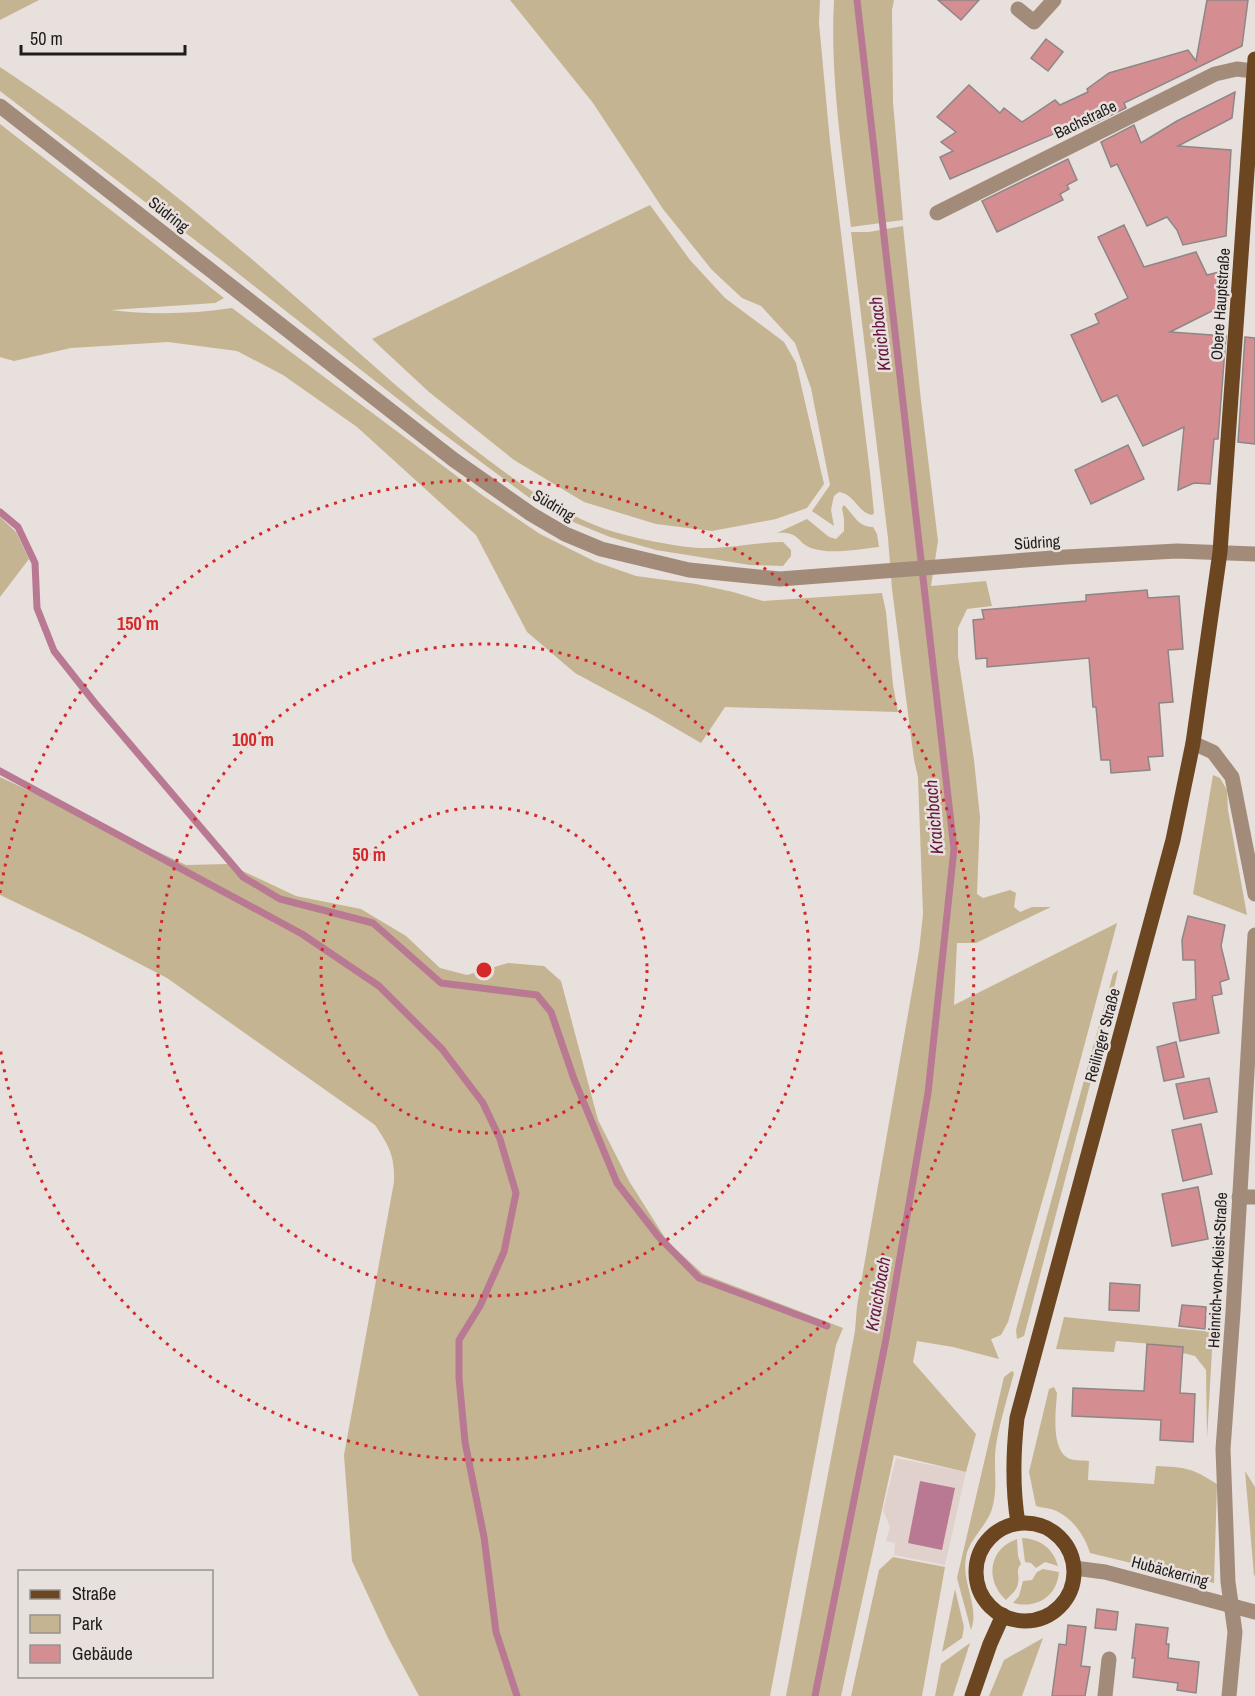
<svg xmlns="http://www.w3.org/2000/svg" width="1255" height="1696" viewBox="0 0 1255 1696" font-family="'Archivo Narrow',sans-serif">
<rect width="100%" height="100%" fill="#e7e0dd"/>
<!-- built -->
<path fill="#e1d1cc" d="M 896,1458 L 966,1472 L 945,1565 L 894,1555 L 895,1543 L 886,1541 L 890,1527 L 883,1510 Z"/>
<!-- green -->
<g fill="#c5b491">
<path d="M 0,0 L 39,0 L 0,20 Z"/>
<path d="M 510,0 L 820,0 L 819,23 L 830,142 L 870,473 L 874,513 L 872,515 C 858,513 855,494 839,492 L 834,496 L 831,510 L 834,526 L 812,511 L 830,485 L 811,388 L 795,343 L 761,306 L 742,298 L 712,270 L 663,209 L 593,103 Z"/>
<path d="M 834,0 L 894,0 L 892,10 L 893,102 L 903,220 L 851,227 C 842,152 830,76 834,0 Z"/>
<path d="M 0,67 C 108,138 209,221 306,306 C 365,358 424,412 487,459 C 523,486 562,514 605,529 C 628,537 684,549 707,548 C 733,548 758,542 783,542 L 791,550 L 791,556 L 783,566 L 750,565 L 656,550 L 610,537 L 573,522 L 535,502 L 426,421 L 221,260 L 0,91 Z"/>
<path d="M 0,124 L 224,298 L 215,303 L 111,310 C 151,315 192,314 232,308 L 482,495 L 540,534 L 596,562 L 636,576 L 696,584 L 733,592 L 763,601 L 882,593 L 886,612 L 893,685 L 898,712 L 725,707 L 701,743 L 651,714 L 575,673 L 527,632 L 476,535 L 357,427 L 283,375 L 237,351 L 168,342 L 71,348 L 14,361 L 0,357 Z"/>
<path d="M 650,205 L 690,260 L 725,298 L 784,342 L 796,363 L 824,484 L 807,508 L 776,519 L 712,531 L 656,524 L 584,502 L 514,460 L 429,392 L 372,339 Z"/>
<path d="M 903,226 L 921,401 L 938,541 L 931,586 L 986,581 L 992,606 L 967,609 L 958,628 L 958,656 L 974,760 L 980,817 L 977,894 L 983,898 L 1010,890 L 1016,893 L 1014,907 L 1020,912 L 1032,907 L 1051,907 L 976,943 L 957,943 L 954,1005 L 1117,923 L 1051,1170 L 1008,1322 L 1001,1335 L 991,1339 L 999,1359 L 953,1347 L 917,1341 L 913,1362 L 976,1434 L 966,1472 L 894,1455 L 841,1696 L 786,1696 L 855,1331 L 857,1306 L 919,951 L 923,914 L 918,777 L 914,760 L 892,589 L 888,538 L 851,232 L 869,232 Z"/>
<path d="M 844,505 C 854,515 858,527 873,527 L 877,534 L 879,547 C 858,549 831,555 811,548 C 797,543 800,531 777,533 L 807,519 L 829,537 L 836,539 L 844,531 L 844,519 L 842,508 Z"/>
<path d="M 0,517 L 16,532 L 29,559 L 0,597 Z"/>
<path d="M 1213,775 L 1220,778 L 1227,790 L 1228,810 L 1247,915 L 1193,894 Z"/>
<path d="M 0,777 L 186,865 L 228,864 L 296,896 L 361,909 L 406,936 L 440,968 L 467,975 L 508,963 L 544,966 L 561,981 L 598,1120 L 629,1181 L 667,1241 L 703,1274 L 843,1328 L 836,1345 L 770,1696 L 419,1696 L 388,1638 L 352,1561 L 344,1455 L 394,1182 C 395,1156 389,1146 375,1125 L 167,978 L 84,935 L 0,895 Z"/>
<path d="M 1118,970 L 1108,1016 L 1024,1336 L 1017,1339 L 1016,1330 L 1113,974 Z"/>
<path d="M 1064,1317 L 1213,1332 L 1207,1439 L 1206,1370 L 1195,1356 L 1183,1353 L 1153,1351 L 1153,1344 L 1116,1341 L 1114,1352 L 1056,1349 Z"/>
<path d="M 1012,1371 L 1014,1373 C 1008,1396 1000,1421 996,1445 C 993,1465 998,1485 993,1505 C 989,1525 969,1538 966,1557 C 961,1583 980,1606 971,1630 L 957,1578 L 1004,1377 Z"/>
<path d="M 1054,1387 L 1057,1393 C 1056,1410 1050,1451 1070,1459 C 1076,1461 1084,1460 1089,1461 L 1088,1480 L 1154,1484 L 1156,1466 C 1185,1467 1192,1468 1217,1484 L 1214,1583 L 1090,1553 C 1085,1536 1072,1517 1054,1510 C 1049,1508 1042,1508 1036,1506 L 1029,1472 L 1049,1389 Z"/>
<path d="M 1245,1471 L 1255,1487 L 1255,1576 L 1254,1575 Z"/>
<path d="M 1022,1538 C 1040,1539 1053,1548 1058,1566 L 1045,1562 L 1036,1568 L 1031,1563 L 1025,1562 Z"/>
<path d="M 1017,1539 L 1018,1556 L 1021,1564 C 1015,1571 1020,1575 1018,1583 C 1017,1591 1011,1594 1006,1600 C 985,1581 988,1549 1017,1539 Z"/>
<path d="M 893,1557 L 945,1567 L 922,1696 L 851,1696 L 879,1570 Z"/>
<path d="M 1043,1569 L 1059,1572 C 1057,1597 1036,1609 1013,1603 L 1019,1596 L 1023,1581 L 1032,1580 L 1037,1572 Z"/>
<path d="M 955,1589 L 964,1627 L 962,1638 L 942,1652 Z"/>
<path d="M 1043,1638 L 1022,1696 L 989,1696 L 1004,1660 Z"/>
<path d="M 970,1643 L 953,1696 L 935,1696 L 941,1664 Z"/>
</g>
<!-- water -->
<path fill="#b97993" d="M 920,1481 L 955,1488 L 942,1550 L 908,1543 Z"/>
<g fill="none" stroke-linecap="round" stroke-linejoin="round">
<!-- stream -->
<g stroke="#b97993" stroke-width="7">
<path d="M 0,512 L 18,527 L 35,563 L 37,608 L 54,651 L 95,703 L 243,877 L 280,899 L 373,923 L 441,983 L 537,995 L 551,1012 L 574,1079 L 617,1183 L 658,1236 L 699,1278 L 827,1326"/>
<path d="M 0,771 L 302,934 L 379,986 L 442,1049 L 483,1103 L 500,1139 L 516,1193 L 504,1252 L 480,1306 L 459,1340 L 459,1378 L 465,1442 L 484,1537 L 496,1632 L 517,1696"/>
<path d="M 815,1696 L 886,1339 L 928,1093 L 954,849 L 857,0"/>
</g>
</g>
<!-- building -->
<g fill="#d48e91" stroke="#8e8686" stroke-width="1.5">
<path d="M 938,0 L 979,0 L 961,20 Z"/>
<path d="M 1207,0 L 1248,0 L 1242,46 L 1124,103 L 1126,108 L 1093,124 L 1090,118 L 950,179 L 940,157 L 953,151 L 941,142 L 956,132 L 937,117 L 969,85 L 1000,113 L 1004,108 L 1022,122 L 1055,100 L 1060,105 L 1088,92 L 1087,89 L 1109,73 L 1188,50 L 1196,61 Z"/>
<path d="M 1046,39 L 1063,52 L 1048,71 L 1031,58 Z"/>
<path d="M 1235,92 L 1232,118 L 1178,146 L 1231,150 L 1226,236 L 1183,245 L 1177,230 L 1167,217 L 1147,226 L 1117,164 L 1111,167 L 1101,142 L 1134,125 L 1141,143 L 1177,121 Z"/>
<path d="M 1068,159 L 1077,180 L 1067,185 L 1069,189 L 1060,194 L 1063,200 L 997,232 L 982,201 Z"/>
<path d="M 1124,225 L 1144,267 L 1196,252 L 1207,275 L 1223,271 L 1220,307 L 1170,332 L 1226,336 L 1218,439 L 1214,439 L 1210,484 L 1194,483 L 1178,490 L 1184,427 L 1143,446 L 1117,395 L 1102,402 L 1071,335 L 1099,323 L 1095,314 L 1128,298 L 1098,237 Z"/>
<path d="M 1245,337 L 1255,338 L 1255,444 L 1238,442 Z"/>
<path d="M 1128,445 L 1144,479 L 1091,504 L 1075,470 Z"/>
<path d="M 1147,590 L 1148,598 L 1179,596 L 1183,649 L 1168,650 L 1173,702 L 1159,703 L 1163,756 L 1148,757 L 1150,770 L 1111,773 L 1110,760 L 1101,760 L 1096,707 L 1093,707 L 1089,658 L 987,667 L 987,658 L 976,659 L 973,620 L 984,619 L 982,610 L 1086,601 L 1086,595 Z"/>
<path d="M 1188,916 L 1225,925 L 1221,946 L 1229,979 L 1220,982 L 1222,994 L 1212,996 L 1219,1033 L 1180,1041 L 1173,1003 L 1196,999 L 1195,960 L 1183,960 L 1182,940 Z"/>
<path d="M 1176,1042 L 1184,1077 L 1164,1081 L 1157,1047 Z"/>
<path d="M 1209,1078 L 1217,1112 L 1184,1119 L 1176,1084 Z"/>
<path d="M 1201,1124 L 1212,1174 L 1183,1181 L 1172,1130 Z"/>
<path d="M 1198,1187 L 1208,1239 L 1172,1246 L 1162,1194 Z"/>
<path d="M 1110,1283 L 1140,1285 L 1139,1311 L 1109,1310 Z"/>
<path d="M 1182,1305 L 1206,1307 L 1205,1329 L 1179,1326 Z"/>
<path d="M 1147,1344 L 1183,1347 L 1180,1393 L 1195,1394 L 1193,1442 L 1160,1440 L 1161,1420 L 1072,1416 L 1073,1388 L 1144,1391 Z"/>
<path d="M 1097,1609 L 1118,1612 L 1116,1630 L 1095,1628 Z"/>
<path d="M 1136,1624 L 1168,1628 L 1166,1644 L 1169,1644 L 1168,1658 L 1199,1662 L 1196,1693 L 1177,1690 L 1178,1683 L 1133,1677 L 1135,1658 L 1132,1658 Z"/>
<path d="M 1068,1625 L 1086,1627 L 1081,1666 L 1090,1667 L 1085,1696 L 1052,1696 L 1059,1644 L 1066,1645 Z"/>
</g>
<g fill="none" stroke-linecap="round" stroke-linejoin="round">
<!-- minor -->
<g stroke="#a28c79" stroke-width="15">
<path d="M 1018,9 L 1034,22 L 1054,0"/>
<path d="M 0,106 L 454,460 L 531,514 L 565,534 L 601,549 L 689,570 L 780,579 L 1066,557 L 1177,551 L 1255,554"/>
<path d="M 937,213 L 1215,74 L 1237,69 L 1253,71"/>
<path d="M 1193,743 L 1213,752 L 1232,777 L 1255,894"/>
<path d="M 1239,1197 L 1255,1197"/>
<path d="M 1074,1568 L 1105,1572 L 1255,1612"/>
<path d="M 1105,1696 L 1109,1659"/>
<path d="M 1229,1696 L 1235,1632 L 1228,1582 L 1223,1449 L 1233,1312 L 1255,935"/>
</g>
<!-- major -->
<g stroke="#6b4621" stroke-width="15">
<path d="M 1018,1523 C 1012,1487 1013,1454 1017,1418 L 1173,840 L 1193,743 L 1220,552 L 1255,59"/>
<circle cx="1025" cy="1572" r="49"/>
<path d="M 972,1696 L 990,1644 L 1003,1615"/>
</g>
</g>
<!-- distance rings -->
<g fill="none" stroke="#d62828" stroke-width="3" stroke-dasharray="3 6">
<circle cx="484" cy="970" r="163"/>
<circle cx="484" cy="970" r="326"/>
<path d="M0 893A490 490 0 1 1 0 1047"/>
</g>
<g text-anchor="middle" stroke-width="5" stroke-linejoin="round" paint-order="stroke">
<!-- street labels -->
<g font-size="16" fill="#1f1c1b" stroke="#e7e0dd">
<text transform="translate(1085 119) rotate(-26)" y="6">Bachstraße</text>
<text transform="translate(169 214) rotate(38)" y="6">Südring</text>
<text transform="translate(1220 304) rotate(-86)" y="6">Obere Hauptstraße</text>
<text transform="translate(554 505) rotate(31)" y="6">Südring</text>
<text transform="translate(1037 542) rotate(-4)" y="6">Südring</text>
<text transform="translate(1102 1035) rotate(-75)" y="6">Reilinger Straße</text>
<text transform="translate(1217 1270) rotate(-87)" y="6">Heinrich-von-Kleist-Straße</text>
<text transform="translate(1170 1571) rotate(15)" y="6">Hubäckerring</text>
</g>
<!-- water labels -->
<g font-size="18" font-style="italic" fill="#64173e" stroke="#e7e0dd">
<text transform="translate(880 334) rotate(-97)" y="6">Kraichbach</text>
<text transform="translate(934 817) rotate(-95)" y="6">Kraichbach</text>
<text transform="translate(878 1294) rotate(-80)" y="6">Kraichbach</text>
</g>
</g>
<circle cx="484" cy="970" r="9" fill="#d62828" stroke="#e7e0dd" stroke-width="3"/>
<g font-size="18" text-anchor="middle" font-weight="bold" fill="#d62828" stroke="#e7e0dd" stroke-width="5" stroke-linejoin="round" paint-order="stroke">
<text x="138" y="630">150 m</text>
<text x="253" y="746">100 m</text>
<text x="369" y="861">50 m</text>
</g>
<!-- legend -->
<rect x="18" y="1570" width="195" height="108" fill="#e7e0dd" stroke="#97928f" stroke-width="1.5"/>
<rect x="30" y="1590" width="30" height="9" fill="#6b4621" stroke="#97928f" stroke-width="1.5"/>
<text x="72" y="1600" font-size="18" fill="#1f1c1b">Straße</text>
<rect x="30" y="1615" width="30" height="18" fill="#c5b491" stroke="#97928f" stroke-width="1.5"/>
<text x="72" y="1630" font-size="18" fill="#1f1c1b">Park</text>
<rect x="30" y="1645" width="30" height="18" fill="#d48e91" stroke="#97928f" stroke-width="1.5"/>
<text x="72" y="1660" font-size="18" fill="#1f1c1b">Gebäude</text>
<!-- scale -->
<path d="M21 45v9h164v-9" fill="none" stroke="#1f1c1b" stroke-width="3"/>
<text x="30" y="45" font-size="18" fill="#1f1c1b" stroke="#e7e0dd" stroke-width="4.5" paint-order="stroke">50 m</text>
</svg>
